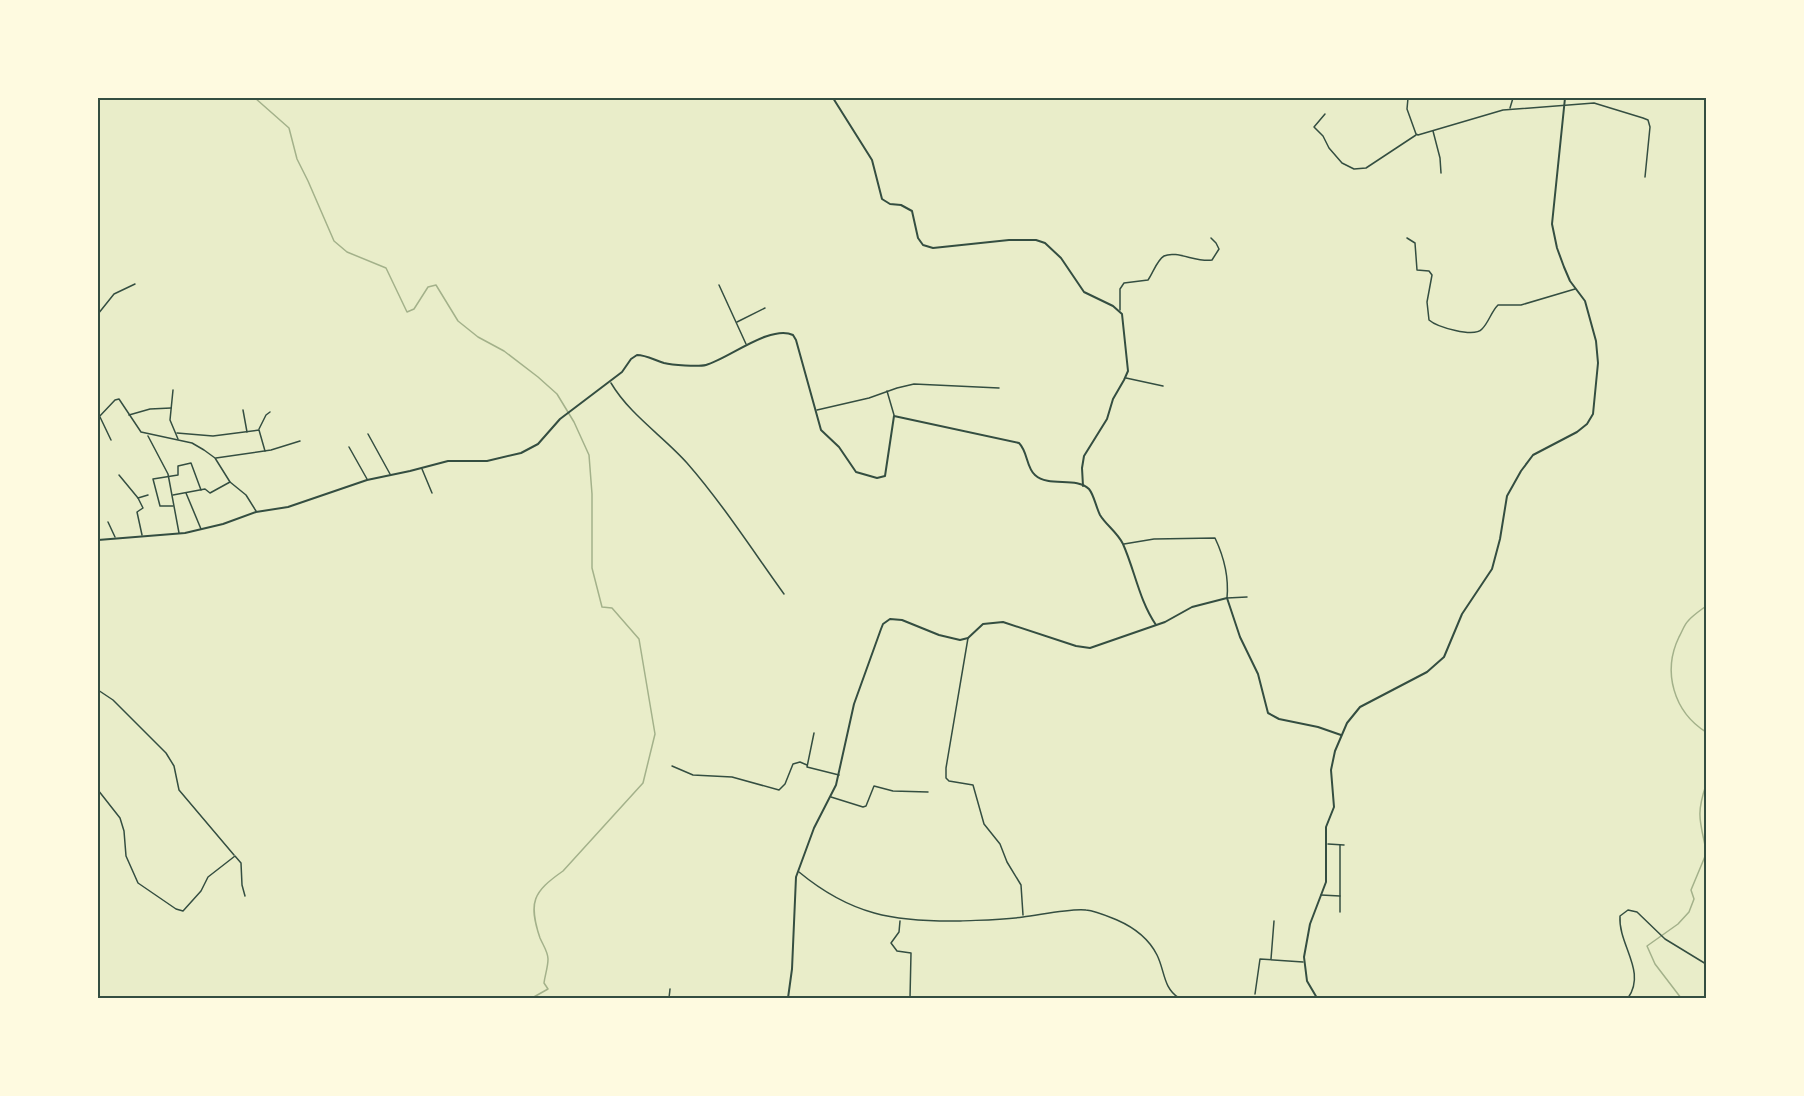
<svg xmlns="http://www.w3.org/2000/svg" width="1804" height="1096" viewBox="0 0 1804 1096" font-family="'Source Sans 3',sans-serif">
<rect width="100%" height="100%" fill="#e9edc9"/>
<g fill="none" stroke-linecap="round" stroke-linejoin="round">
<!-- stream -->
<g stroke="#a3b18a" stroke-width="1.5">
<path d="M 255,98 L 289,128 L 297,159 L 308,181 L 334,241 L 347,252 L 386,268 L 407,312 L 414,309 L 428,287 L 436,285 L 458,321 L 478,337 L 504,351 L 538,377 L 557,394 L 574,422 L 589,455 L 592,494 L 592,568 L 602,607 L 612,608 L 639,639 L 655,734 L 643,783 L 563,871 C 533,892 528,902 540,938 C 543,945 548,952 548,959 C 548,967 545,975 544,983 L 548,989 L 532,998"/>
<path d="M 1706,606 C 1701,610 1693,615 1688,621 C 1684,625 1682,632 1679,637 C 1662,672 1674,712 1706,732"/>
<path d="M 1706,785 C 1696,814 1700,821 1706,850"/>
<path d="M 1681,998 L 1655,964 L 1647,946 L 1678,924 L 1689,912 L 1694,899 L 1691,890 L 1706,854"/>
</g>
<!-- minor -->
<g stroke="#344e41" stroke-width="1.5">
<path d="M 1408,98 L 1407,109 L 1416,134 L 1418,135 L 1503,110 L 1594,103 L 1643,118 L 1648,120 L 1650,127 L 1645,177"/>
<path d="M 1510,108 L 1513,98"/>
<path d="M 1325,114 L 1314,127 L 1323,136 L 1329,148 L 1342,163 L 1354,169 L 1366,168 L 1416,135"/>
<path d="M 1433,131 L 1440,158 L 1441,173"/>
<path d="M 1407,238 L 1415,243 L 1417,270 L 1429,271 L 1432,275 L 1427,302 L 1429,320 C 1437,327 1474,338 1482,329 C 1489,322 1491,312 1498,305 L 1521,305 L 1575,289"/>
<path d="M 719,285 L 746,344"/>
<path d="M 1120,310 L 1120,289 L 1124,283 L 1148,280 C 1153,273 1157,260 1164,256 C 1176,250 1198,263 1212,260 L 1219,249 L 1216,243 L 1211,238"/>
<path d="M 98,314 L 114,294 L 135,284"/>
<path d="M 737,322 L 765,308"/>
<path d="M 1126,378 L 1163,386"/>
<path d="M 611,383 C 630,415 663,436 687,463 C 722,503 753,551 784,594"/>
<path d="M 173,390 L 170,420 L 178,439"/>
<path d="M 887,391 L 894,415"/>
<path d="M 243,410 L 247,432"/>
<path d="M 817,410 L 869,398 L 897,388 L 914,384 L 999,388"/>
<path d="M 129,415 L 150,409 L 171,408"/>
<path d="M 100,417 L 111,440"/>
<path d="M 98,418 L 115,400 L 119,399 L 141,432 L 192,443 L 204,450 L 215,458 L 230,482 L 246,495 L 256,511"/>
<path d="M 259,429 L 266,415 L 270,412"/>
<path d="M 177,433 L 213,436 L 259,430 L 265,451"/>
<path d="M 368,434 L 390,474"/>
<path d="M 148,436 L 168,474 L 179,533"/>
<path d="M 349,447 L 367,479"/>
<path d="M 216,458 L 271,450 L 300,441"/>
<path d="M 422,469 L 432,493"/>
<path d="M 119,475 L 138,498"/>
<path d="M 186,493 L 201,529"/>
<path d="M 173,495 L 205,489 L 210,493 L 230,482"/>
<path d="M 173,506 L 160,506 L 153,479 L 178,475 L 178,466 L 191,463 L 201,490"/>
<path d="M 108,522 L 115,537"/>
<path d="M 142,535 L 137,512 L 143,508 L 138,498 L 148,495"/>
<path d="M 1124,544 L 1154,539 L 1215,538 C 1224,557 1229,577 1227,598 L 1247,597"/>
<path d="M 968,638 L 946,768 L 946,778 L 949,781 L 973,785 L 984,824 L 1000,844 L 1007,862 L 1021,885 L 1023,915"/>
<path d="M 98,690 L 113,700 L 166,753 L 174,766 L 179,790 L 234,855"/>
<path d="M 814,733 L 807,767 L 839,775"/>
<path d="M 672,766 L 693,775 L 732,777 L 779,790 L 785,784 L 793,764 L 800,762 L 807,765"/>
<path d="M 98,790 L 120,818 L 124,831 L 126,856 L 138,883 L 176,909 L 183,911 L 201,891 L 208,877 L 235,856 L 241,863 L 242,885 L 245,896"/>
<path d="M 831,797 L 863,807 L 866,806 L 874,786 L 893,791 L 928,792"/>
<path d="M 1328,844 L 1344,845"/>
<path d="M 799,872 C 851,915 894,922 960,921 C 981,920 1002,920 1023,917 C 1040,915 1071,908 1086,910 C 1096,911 1107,916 1117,920 C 1133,927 1149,939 1157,955 C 1165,971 1163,988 1179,998"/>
<path d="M 1321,895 L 1340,896"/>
<path d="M 1340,912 L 1340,845"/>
<path d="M 900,921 L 899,932 L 891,943 L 897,951 L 911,953 L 910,998"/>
<path d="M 1271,959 L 1274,921"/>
<path d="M 1255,994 L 1260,959 L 1303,962"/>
<path d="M 669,998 L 670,989"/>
<path d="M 1628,998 C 1647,971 1618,945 1620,916 L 1628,910 L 1637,912 L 1665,939 L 1706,964"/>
</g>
<!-- tertiary -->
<g stroke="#344e41" stroke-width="2">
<path d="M 833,98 L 872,160 L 882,199 L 890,204 L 901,205 L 912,211 L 918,238 L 923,245 L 933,248 L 1009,240 L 1036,240 L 1045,243 L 1061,258 L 1084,292 L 1113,306 L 1122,314 L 1128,371 L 1124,380 L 1113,399 L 1107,419 L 1084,456 L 1082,468 L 1083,486"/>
<path d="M 98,540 L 185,533 L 223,524 L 256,512 L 288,507 L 367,480 L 410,471 L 448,461 L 487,461 L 521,453 L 538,444 L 560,419 L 622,372 L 631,359 L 637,355 C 646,355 654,360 664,363 C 672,365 698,367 706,365 C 728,359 771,324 793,335 L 796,340 L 821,430 L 839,447 L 856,472 L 877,478 L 885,476 L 894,416 L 1019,443 C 1028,452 1026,467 1035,475 C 1049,488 1076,476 1089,489 C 1094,495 1096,507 1100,515 C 1106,525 1117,532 1123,544 C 1135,571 1139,600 1156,625"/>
<path d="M 788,998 L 792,969 L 796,877 L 814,828 L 836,785 L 854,704 L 881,629 L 883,624 L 890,619 L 902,620 L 939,635 L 960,640 L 968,638 L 983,624 L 1003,622 L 1076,646 L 1090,648 L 1165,622 L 1192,607 L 1227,598 L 1240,637 L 1258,674 L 1268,713 L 1279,719 L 1318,727 L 1341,735"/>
<path d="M 1317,998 L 1307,981 L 1304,957 L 1310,924 L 1326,882 L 1326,827 L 1334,807 L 1331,770 L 1335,751 L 1347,723 L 1360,707 L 1427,672 L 1444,657 L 1462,614 L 1492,569 L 1500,539 L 1507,496 L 1521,471 L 1533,455 L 1577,432 L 1587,424 L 1593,414 L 1598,363 L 1596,341 L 1585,301 L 1570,281 L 1564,267 L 1557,248 L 1552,224 L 1565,98"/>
</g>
</g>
<!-- border -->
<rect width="1804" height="1096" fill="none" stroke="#fefae0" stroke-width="198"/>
<rect x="99" y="99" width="1606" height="898" fill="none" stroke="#344e41" stroke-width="2"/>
</svg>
